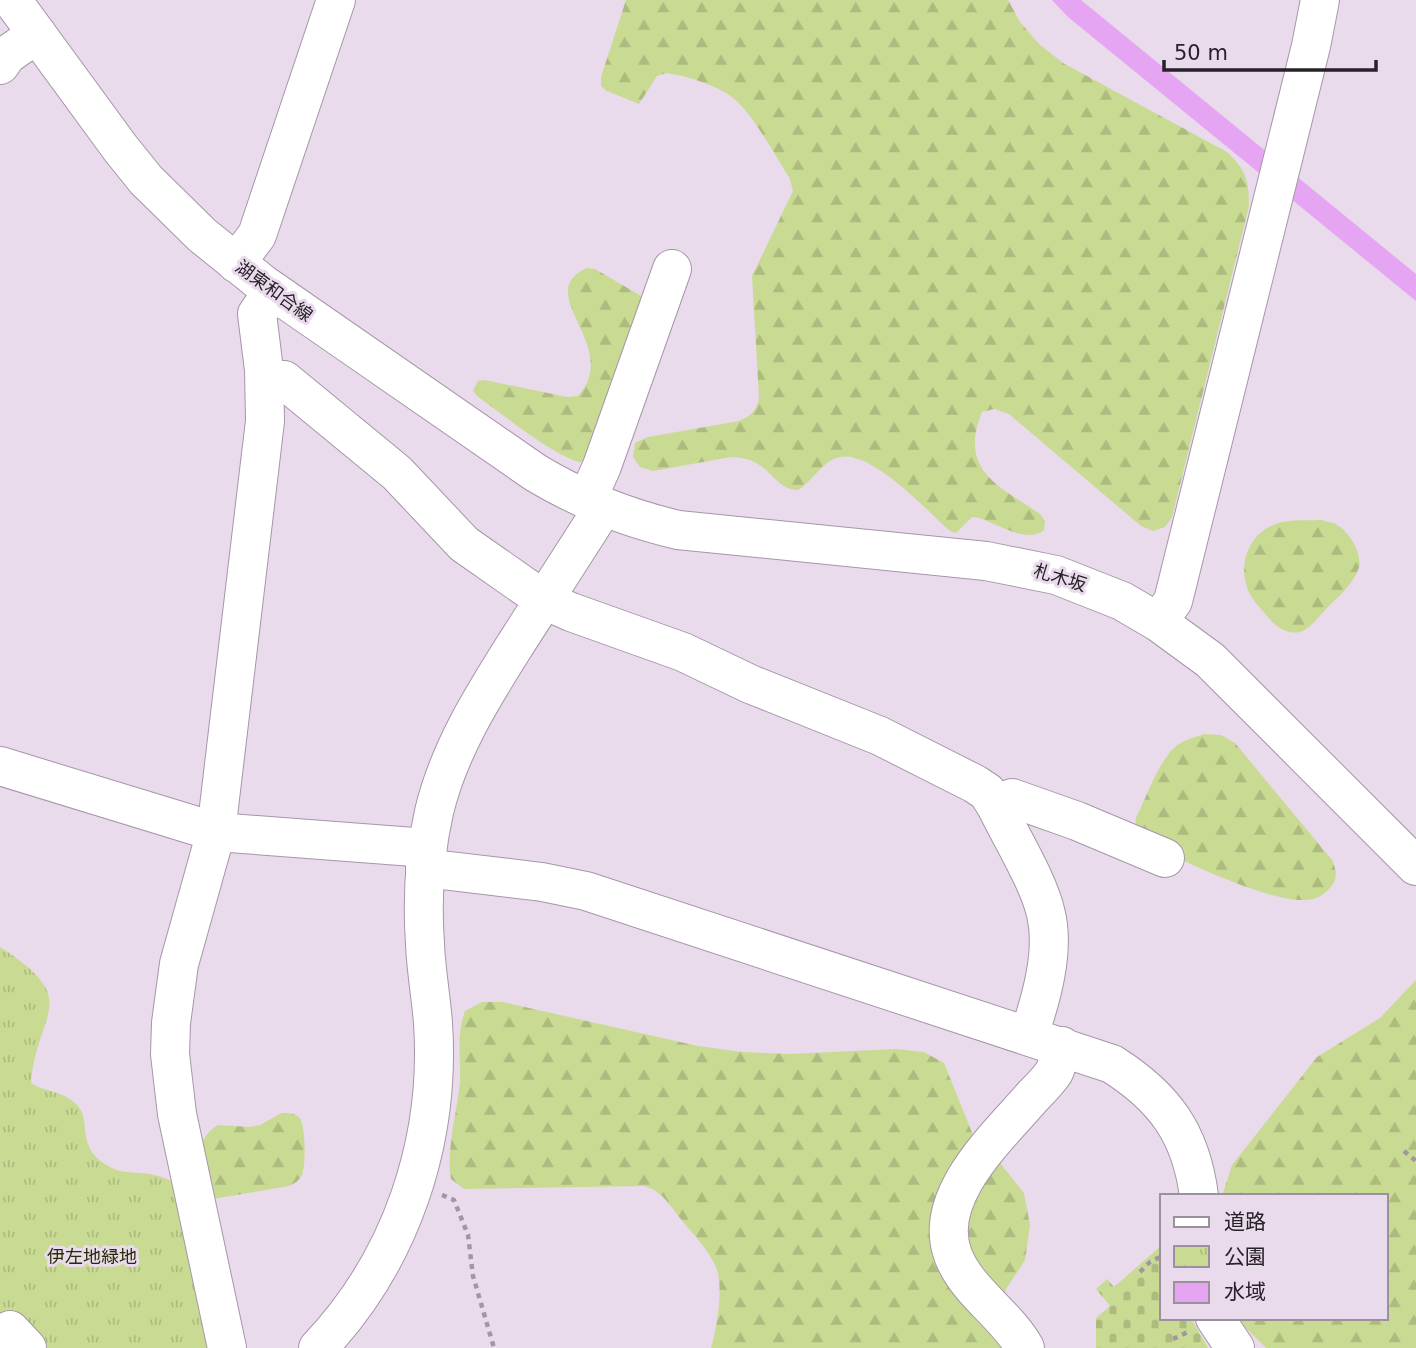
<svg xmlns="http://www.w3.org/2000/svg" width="1416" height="1348" viewBox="0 0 1416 1348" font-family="'DejaVu Sans','Noto Sans JP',sans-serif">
<defs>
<pattern id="forest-firs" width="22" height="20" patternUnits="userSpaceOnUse" patternTransform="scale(1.75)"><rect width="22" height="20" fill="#c9db92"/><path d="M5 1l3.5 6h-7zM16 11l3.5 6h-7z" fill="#adbc7e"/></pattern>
<pattern id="cemetery-stones" width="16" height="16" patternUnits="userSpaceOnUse" patternTransform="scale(1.75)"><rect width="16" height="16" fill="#c9db92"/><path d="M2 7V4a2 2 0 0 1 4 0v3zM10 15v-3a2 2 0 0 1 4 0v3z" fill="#adbc7e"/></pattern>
<pattern id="park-tufts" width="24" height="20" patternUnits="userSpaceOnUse" patternTransform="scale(1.75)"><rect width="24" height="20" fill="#c9db92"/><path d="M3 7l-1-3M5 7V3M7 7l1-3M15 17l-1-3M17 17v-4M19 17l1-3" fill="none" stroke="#adbc7e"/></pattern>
</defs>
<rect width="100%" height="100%" fill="#e9daec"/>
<!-- forest -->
<g fill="url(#forest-firs)">
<path d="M 626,0 L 1008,0 L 1020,22 L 1039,44 L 1063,63 L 1227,152 C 1246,170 1249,180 1249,206 L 1172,517 L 1165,527 L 1153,531 L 1141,526 L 1009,414 L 994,409 L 982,412 C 958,471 999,486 1040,514 L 1045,521 L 1044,530 C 1028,544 997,524 979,518 L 972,517 L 956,533 L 950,531 C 926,510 872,450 840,457 C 822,461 813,481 798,490 C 772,490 771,457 731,457 L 653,471 L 640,467 L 633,457 L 635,443 L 648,437 L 739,421 C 751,416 756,411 759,398 L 752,276 L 793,191 L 790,179 C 777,158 751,111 733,98 C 717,85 687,76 666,73 L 657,76 L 639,104 L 607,91 L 601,86 L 601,77 Z"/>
<path d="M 587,268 L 595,269 L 643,297 L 589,460 C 583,462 579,463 573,460 C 542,447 505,416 477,396 L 473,390 L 478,381 L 485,380 L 567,397 L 578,396 C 623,346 530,293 587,268 Z"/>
<path d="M 1322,520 C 1327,522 1333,522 1337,525 C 1350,532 1364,556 1358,570 C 1352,585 1339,596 1328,607 C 1320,615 1310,629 1300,632 C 1287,635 1275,626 1268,617 C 1262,610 1255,603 1251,596 C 1235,568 1248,531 1279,523 C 1292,519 1308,521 1322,520 Z"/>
<path d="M 1204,734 L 1221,735 L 1235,743 L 1332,860 C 1337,871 1338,880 1329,889 C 1326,892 1320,897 1316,898 C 1282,911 1180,858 1144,843 L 1135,827 L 1136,818 C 1146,798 1158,763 1174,748 C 1182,740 1194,738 1204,734 Z"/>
<path d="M 1416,980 L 1416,1348 L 1266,1348 L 1244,1326 L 1239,1318 L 1386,1318 L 1386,1196 L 1222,1196 L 1232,1165 L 1317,1057 L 1380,1018 Z"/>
<path d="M 482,1002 L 502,1002 L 698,1046 L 743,1052 L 790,1054 L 896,1049 L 924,1052 L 944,1063 L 977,1145 L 1000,1163 L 1024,1193 L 1030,1225 L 1025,1260 L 1006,1289 L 1001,1312 L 1003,1348 L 711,1348 C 717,1328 724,1286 716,1267 C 708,1249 692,1233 680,1218 C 669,1204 662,1191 644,1186 L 464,1189 L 451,1179 C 446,1149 457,1113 460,1082 C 461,1056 456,1036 465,1011 Z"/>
<path d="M 282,1113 C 288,1113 294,1113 299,1117 C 306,1124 306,1165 302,1175 C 299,1181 295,1183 289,1186 L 213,1199 C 205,1171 188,1143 218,1125 L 250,1127 L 260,1125 Z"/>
</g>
<!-- cemetery -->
<path fill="url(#cemetery-stones)" d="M 1162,1245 L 1162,1318 L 1191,1318 L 1208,1348 L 1096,1348 L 1096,1318 L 1110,1306 L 1096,1289 L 1107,1279 L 1114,1287 Z"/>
<!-- park -->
<path fill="url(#park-tufts)" d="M 0,947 C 84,1001 37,1010 31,1083 C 45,1092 62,1091 75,1103 C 95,1121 72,1146 110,1167 C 123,1175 143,1171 158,1176 C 163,1177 169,1180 174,1182 L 216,1348 L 0,1348 Z"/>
<!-- water -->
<path fill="#e6a5f3" d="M 1052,0 L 1081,0 L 1416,274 L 1416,301 L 1068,17 Z"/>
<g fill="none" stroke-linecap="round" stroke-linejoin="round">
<!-- minor casing -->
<g stroke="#a596a8" stroke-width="40">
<g id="minor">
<path d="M 0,65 L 7,55 L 37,34"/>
<path d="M 236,263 L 257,235 L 336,0"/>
<path d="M 265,381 L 284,380 L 397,473 L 464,544 L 544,600 L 571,612 L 683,652 L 750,684 L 880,736 L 975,784 L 987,792 L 996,806 C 1011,837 1039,882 1046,914 C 1055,952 1041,999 1029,1035"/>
<path d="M 587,500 L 602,466 L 672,269"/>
<path d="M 1158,622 L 1173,601 L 1311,46 L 1320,0"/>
<path d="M 0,766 L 216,832 L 427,848"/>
<path d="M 996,806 L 1012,798 L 1077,821 L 1165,858"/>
<path d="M 425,868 L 542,882 L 586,891 L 1112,1064 C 1164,1097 1191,1133 1199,1196"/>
<path d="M 1215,1318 L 1235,1348"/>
<path d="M 0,1340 L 10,1330 L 27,1348"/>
<path d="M 227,1348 L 177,1114 L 170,1054 L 171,1023 L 179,964 L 216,832 L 265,421 L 264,370 L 257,314 L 273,291"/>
<path d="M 318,1348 C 401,1261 441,1142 433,1023 C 431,997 426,970 425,944 C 422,900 424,856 434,812 C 449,749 483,696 517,642 C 546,597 574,553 603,508"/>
<path d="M 1025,1348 C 1006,1314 967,1292 953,1255 C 931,1196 998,1137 1033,1096 C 1040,1089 1049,1080 1054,1072 C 1058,1064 1059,1054 1062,1046"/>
</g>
</g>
<!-- major casing -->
<g stroke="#a596a8" stroke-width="40">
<path id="major" d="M 12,0 L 121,149 L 146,180 L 202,235 L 263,284 L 536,473 C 581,500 627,518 678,530 L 986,561 L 1056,575 L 1122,601 L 1158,622 L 1210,660 L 1416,866"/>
</g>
<!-- path -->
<g stroke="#a296a4" stroke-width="4.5" stroke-dasharray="5 5" stroke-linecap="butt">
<path d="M 1404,1151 L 1416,1161"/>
<path d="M 442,1195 L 454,1200 L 468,1235 L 473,1276 L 494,1348"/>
<path d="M 1140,1272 L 1150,1262 L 1162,1256"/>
<path d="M 1173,1339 L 1188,1332"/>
</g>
<!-- minor -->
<use href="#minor" stroke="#fff" stroke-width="38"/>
<!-- major -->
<use href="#major" stroke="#fff" stroke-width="38"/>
</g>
<g text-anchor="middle" stroke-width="6" stroke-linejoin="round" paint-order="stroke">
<!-- street labels -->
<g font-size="18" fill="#272128" stroke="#e9daec">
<text transform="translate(274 291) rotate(36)" y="6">湖東和合線</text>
<text transform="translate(1060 578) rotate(17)" y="6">札木坂</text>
</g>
<!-- park labels -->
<g font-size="18" fill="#252d03" stroke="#e9daec">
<text x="92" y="1263">伊左地緑地</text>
</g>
</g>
<!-- legend -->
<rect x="1160" y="1194" width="228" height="126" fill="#e9daec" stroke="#9b909e" stroke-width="2"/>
<rect x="1174" y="1217" width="35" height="10" fill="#ffffff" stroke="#9b909e" stroke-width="2"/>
<text x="1224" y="1229" font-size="21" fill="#272128">道路</text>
<rect x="1174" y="1246" width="35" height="21" fill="url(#park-tufts)" stroke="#9b909e" stroke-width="2"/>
<text x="1224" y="1264" font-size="21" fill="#272128">公園</text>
<rect x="1174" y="1282" width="35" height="21" fill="#e6a5f3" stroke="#9b909e" stroke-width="2"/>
<text x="1224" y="1299" font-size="21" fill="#272128">水域</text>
<!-- scale -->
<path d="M1164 60v10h212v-10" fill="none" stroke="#272128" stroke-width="3.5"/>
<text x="1174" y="60" font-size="21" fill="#272128" stroke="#e9daec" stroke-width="5" paint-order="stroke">50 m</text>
</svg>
